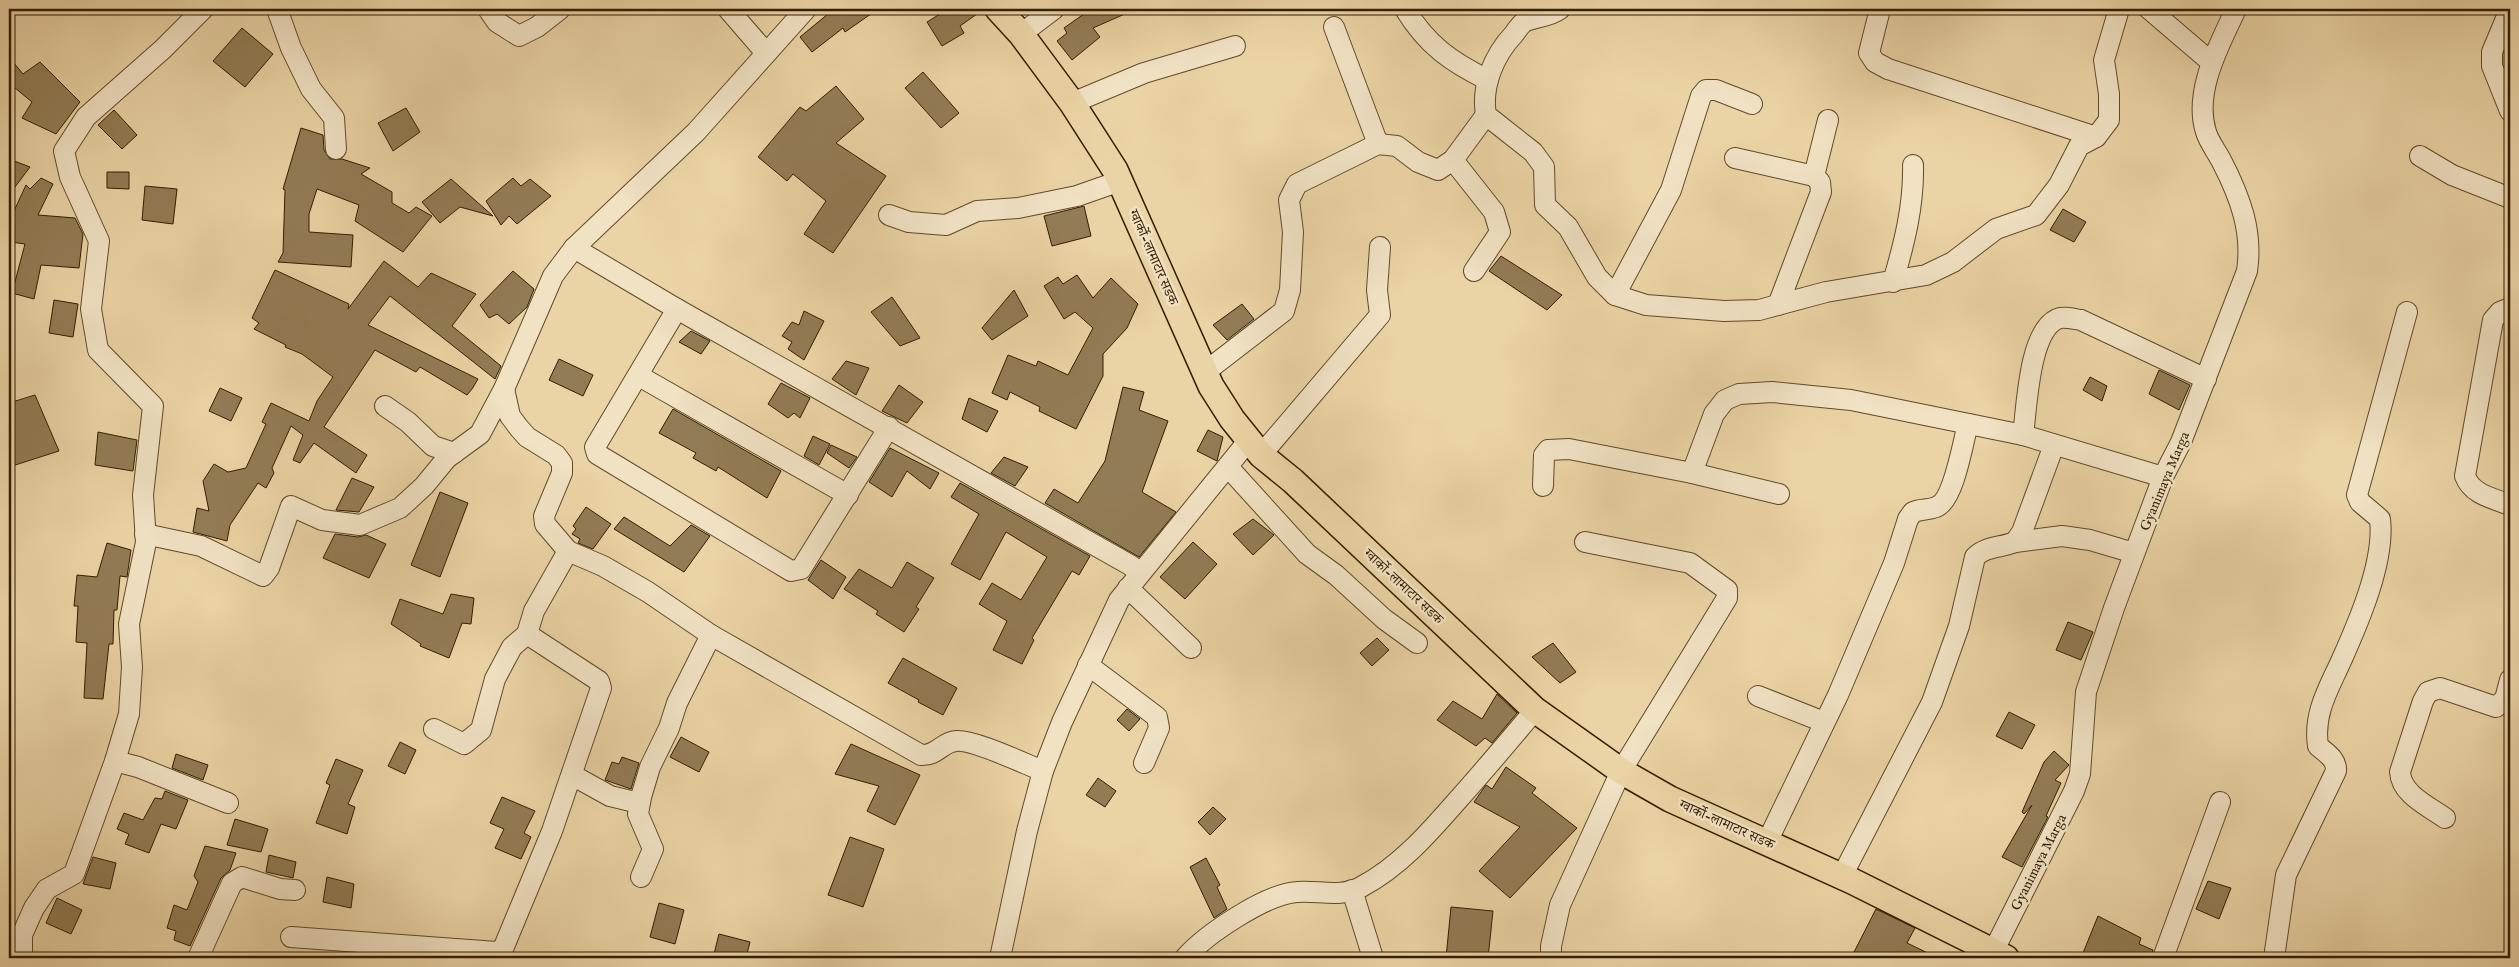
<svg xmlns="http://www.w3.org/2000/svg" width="2519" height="967" viewBox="0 0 2519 967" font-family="'IM FELL English','Noto Serif Devanagari',serif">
<rect width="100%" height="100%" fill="#ead3a4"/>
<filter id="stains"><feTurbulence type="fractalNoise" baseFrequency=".004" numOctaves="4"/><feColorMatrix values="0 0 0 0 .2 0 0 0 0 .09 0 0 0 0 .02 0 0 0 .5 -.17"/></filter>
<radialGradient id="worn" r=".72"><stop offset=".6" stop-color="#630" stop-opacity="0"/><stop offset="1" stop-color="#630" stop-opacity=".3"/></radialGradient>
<!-- building -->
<g fill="#927c55" stroke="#331d00">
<path d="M 834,9 L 878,9 L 845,32 L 843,28 L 812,52 L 800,37 Z"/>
<path d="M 948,9 L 984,9 L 960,26 L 964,33 L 942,46 L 927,22 Z"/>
<path d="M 1091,9 L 1136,9 L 1093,28 L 1100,37 L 1072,60 L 1057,41 L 1067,33 L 1064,28 Z"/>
<path d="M 242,28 L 273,54 L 245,87 L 213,61 Z"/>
<path d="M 9,57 L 23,74 L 40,62 L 80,102 L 56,134 L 22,118 L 32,102 L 9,83 Z"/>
<path d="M 923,72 L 959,113 L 941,128 L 905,88 Z"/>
<path d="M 836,86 L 864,119 L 836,143 L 886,176 L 833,253 L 804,234 L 826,201 L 793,174 L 787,181 L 758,157 L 800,107 L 806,111 Z"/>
<path d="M 406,108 L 420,132 L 393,151 L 378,123 Z"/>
<path d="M 114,110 L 137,135 L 122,149 L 98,125 Z"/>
<path d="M 301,128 L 323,135 L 324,150 L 330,159 L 342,159 L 370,168 L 361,174 L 392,192 L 392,203 L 409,213 L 416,207 L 432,216 L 403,252 L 355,221 L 359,205 L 317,189 L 309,214 L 309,232 L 353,235 L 351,267 L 278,262 L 283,253 L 285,190 L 283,189 Z"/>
<path d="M 9,159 L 30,167 L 9,195 Z"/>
<path d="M 107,172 L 129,172 L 129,189 L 107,188 Z"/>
<path d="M 41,178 L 53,184 L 38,215 L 75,218 L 83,234 L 79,268 L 41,265 L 34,299 L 12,293 L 25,244 L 11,242 L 14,211 L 26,185 L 30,189 Z"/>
<path d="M 513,178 L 521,186 L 530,179 L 551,196 L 517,224 L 509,216 L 501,225 L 486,201 Z"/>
<path d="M 451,179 L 493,216 L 460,207 L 440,223 L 422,202 Z"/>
<path d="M 145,186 L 177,189 L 173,224 L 142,220 Z"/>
<path d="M 1084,206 L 1091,236 L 1052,246 L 1044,216 Z"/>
<path d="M 2063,209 L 2086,222 L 2074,242 L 2050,230 Z"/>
<path d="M 1501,256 L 1562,295 L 1547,310 L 1489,271 Z"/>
<path d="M 384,261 L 418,287 L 431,273 L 476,294 L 452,326 L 501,366 L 495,379 L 390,296 L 368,325 L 478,379 L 472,389 L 467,395 L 420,367 L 416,372 L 375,350 L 324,427 L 367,455 L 356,473 L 314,443 L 300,463 L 293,460 L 303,435 L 291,426 L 272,468 L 274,473 L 266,488 L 258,483 L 230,525 L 227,541 L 193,532 L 197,508 L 209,511 L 203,481 L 214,464 L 228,472 L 246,468 L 266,424 L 262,422 L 271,403 L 309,421 L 317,401 L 333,377 L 302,354 L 285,347 L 286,345 L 254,329 L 259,323 L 252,318 L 275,270 L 349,304 L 348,309 Z"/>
<path d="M 513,271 L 534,289 L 527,307 L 509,324 L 497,314 L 489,318 L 480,305 Z"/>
<path d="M 1077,275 L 1093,298 L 1111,278 L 1138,304 L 1127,328 L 1103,354 L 1103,376 L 1076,429 L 1039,411 L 1040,407 L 1010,392 L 1007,400 L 992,393 L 1008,355 L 1036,366 L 1038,361 L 1068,375 L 1093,328 L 1075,312 L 1064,319 L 1044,286 L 1058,277 L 1063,284 Z"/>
<path d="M 1014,290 L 1028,316 L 992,340 L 982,328 Z"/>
<path d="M 892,297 L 920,338 L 900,346 L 871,312 Z"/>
<path d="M 54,300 L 78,304 L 73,337 L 49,333 Z"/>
<path d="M 1242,304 L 1254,319 L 1227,340 L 1213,325 Z"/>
<path d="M 804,311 L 824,321 L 804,360 L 788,349 L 792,342 L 782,336 L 792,322 L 799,325 Z"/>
<path d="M 691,331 L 710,341 L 701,354 L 679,342 Z"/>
<path d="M 559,359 L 593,375 L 583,396 L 549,380 Z"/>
<path d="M 846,361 L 869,368 L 856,395 L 832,379 Z"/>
<path d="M 2159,370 L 2190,385 L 2179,410 L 2149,394 Z"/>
<path d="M 2090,377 L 2107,386 L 2102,401 L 2083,390 Z"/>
<path d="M 781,383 L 810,398 L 800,418 L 794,413 L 788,418 L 768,404 Z"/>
<path d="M 899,385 L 923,402 L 907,423 L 882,411 Z"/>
<path d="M 1123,387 L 1144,392 L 1139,410 L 1168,421 L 1142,492 L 1176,512 L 1139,557 L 1045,503 L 1054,489 L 1078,503 L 1105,461 Z"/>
<path d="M 220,388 L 242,398 L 231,421 L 209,411 Z"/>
<path d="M 35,395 L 59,451 L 9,467 L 9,403 Z"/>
<path d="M 969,398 L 998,411 L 987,432 L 962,419 Z"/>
<path d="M 673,409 L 781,471 L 767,498 L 718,467 L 716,471 L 693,458 L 696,453 L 659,433 Z"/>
<path d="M 1208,430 L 1223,437 L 1217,461 L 1197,451 Z"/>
<path d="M 98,432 L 137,440 L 133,471 L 95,465 Z"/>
<path d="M 813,436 L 830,444 L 819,465 L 804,456 Z"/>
<path d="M 831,445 L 857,457 L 849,468 L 827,453 Z"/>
<path d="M 890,448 L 939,473 L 930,489 L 907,471 L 892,497 L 869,482 Z"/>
<path d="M 1004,457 L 1028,467 L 1015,486 L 991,473 Z"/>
<path d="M 352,478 L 374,487 L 359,512 L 336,510 Z"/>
<path d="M 960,483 L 1090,556 L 1079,575 L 1072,571 L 1032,638 L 1034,640 L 1022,664 L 993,650 L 1007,621 L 979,604 L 992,583 L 1021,600 L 1047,557 L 1006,532 L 980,580 L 951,564 L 979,514 L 951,497 Z"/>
<path d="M 440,492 L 468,503 L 440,577 L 411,565 Z"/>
<path d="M 586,507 L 611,524 L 593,549 L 578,543 L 580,539 L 572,534 L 576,529 L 573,526 Z"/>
<path d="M 624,517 L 670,546 L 691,525 L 710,536 L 684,572 L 614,529 Z"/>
<path d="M 1253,519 L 1274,535 L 1253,555 L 1233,534 Z"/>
<path d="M 335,534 L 358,537 L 366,535 L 386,544 L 369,578 L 323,558 Z"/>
<path d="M 1193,542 L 1217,564 L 1185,599 L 1160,577 Z"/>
<path d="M 107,543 L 131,550 L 127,577 L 120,576 L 117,610 L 114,610 L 113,644 L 109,644 L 103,699 L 84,698 L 87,643 L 76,642 L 78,606 L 74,606 L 77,575 L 97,577 Z"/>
<path d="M 821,560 L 846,577 L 833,599 L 808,580 Z"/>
<path d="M 907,562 L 934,578 L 916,607 L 919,609 L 904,632 L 876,614 L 878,611 L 844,589 L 859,569 L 892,588 Z"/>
<path d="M 451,594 L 474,598 L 471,624 L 462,623 L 449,658 L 420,646 L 421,644 L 391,624 L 400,599 L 443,614 Z"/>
<path d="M 2068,622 L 2093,632 L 2081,660 L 2056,650 Z"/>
<path d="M 1377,638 L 1389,650 L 1372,666 L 1360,653 Z"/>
<path d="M 1553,643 L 1576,672 L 1560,683 L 1532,657 Z"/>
<path d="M 903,658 L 957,688 L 943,715 L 918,702 L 919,700 L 888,683 Z"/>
<path d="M 1497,694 L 1517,713 L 1492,743 L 1485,738 L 1476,746 L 1437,720 L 1453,701 L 1482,719 Z"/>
<path d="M 1127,709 L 1140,719 L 1129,731 L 1117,720 Z"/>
<path d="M 2009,712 L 2035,725 L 2022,749 L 1996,736 Z"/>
<path d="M 681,737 L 709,752 L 699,772 L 670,757 Z"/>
<path d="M 400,742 L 416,750 L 405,774 L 388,766 Z"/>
<path d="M 851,744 L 920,775 L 895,825 L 867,811 L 879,786 L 835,774 Z"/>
<path d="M 2054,751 L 2069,765 L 2055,780 L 2061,783 L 2046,816 L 2048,817 L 2022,867 L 2002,857 L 2032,805 L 2024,814 L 2022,812 L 2044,762 Z"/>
<path d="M 176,754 L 208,765 L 203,780 L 172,768 Z"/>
<path d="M 622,757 L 639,763 L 631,789 L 605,780 L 612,762 L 619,764 Z"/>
<path d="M 336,759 L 363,770 L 348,804 L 355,807 L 347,834 L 316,823 L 330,785 L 326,783 Z"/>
<path d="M 1506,767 L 1536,788 L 1532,793 L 1577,828 L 1510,898 L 1479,871 L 1520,827 L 1474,802 L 1486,785 L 1492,789 Z"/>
<path d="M 1098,778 L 1116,791 L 1105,807 L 1086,795 Z"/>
<path d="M 165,791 L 188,800 L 176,829 L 161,824 L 149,853 L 125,844 L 129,834 L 117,829 L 124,813 L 143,820 L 155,798 L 162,799 Z"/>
<path d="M 502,797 L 535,811 L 524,833 L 531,837 L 521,859 L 495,848 L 504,829 L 490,823 Z"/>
<path d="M 1213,807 L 1226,819 L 1210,835 L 1198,822 Z"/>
<path d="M 235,819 L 268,829 L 261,852 L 227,845 Z"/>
<path d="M 850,837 L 884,849 L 863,907 L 828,895 Z"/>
<path d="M 205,846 L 236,853 L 230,870 L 221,878 L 190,946 L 174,940 L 176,931 L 167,928 L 174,905 L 187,910 L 198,882 L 194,876 Z"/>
<path d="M 269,855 L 296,862 L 293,878 L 266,872 Z"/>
<path d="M 93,857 L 116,863 L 110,889 L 83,884 Z"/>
<path d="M 1206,858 L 1220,885 L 1217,887 L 1227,909 L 1214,918 L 1190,867 Z"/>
<path d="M 327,877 L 354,884 L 351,908 L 323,902 Z"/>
<path d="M 2208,881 L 2231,888 L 2219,919 L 2196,909 Z"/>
<path d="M 57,898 L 82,910 L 71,934 L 46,923 Z"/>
<path d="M 659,903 L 684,910 L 675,944 L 650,937 Z"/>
<path d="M 1451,907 L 1493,911 L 1488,958 L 1446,958 Z"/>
<path d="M 1876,909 L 1915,928 L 1907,943 L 1938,958 L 1851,958 Z"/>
<path d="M 2098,916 L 2141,938 L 2139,944 L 2153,950 L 2151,958 L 2081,958 Z"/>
<path d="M 719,934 L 750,942 L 746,958 L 713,958 Z"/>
</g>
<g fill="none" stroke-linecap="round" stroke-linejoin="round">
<!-- minor casing -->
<g stroke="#614a29" stroke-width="22">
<g id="minor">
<path d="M 277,9 L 291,48 L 311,89 L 334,118 L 336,149"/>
<path d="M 488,9 L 497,22 L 519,36 L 537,27 L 560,9"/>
<path d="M 728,9 L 766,53"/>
<path d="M 1405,9 C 1427,45 1451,62 1488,80"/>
<path d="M 1560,9 C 1548,18 1535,16 1524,22 C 1520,25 1517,30 1514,34 C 1494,55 1481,86 1486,115 L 1533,152 L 1544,167 L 1545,205 L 1568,227 L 1597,277 L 1615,295 L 1646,305 L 1724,311 L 1759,310 L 1826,292 L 1926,275 L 1953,262 L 1996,229 L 2036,215 L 2059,185 L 2079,146 L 2096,137 L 2109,120 L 2109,94 L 2104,60 L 2119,9"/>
<path d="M 1880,9 L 1869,53 L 1875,62 L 1888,69 L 2096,137"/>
<path d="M 2149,9 L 2211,62"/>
<path d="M 2510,9 L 2492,52 L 2492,66 L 2510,111"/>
<path d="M 1334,27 L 1378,144"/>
<path d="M 1021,34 L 1054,9"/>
<path d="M 1072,103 L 1144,73 L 1235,46"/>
<path d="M 2420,156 L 2452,175 L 2510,198"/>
<path d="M 1735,158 L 1814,176"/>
<path d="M 1453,160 L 1494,212 L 1500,232 L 1474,271"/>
<path d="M 889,215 L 909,222 L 946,225 L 977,211 L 1018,208 L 1077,196 L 1120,181"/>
<path d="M 574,248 L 677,309 L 1130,565 L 1139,572"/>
<path d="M 1893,282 C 1904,244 1914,206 1913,165"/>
<path d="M 1615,295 L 1671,190 L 1701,96 L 1706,90 L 1716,90 L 1752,104"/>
<path d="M 1778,305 L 1821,192 L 1820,182 L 1814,176 L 1828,120"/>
<path d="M 2510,308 L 2500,312 L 2493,320 L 2465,476 C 2472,495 2493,498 2510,505"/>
<path d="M 677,309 L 595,447 L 597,454 L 791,571 L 801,569 L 889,427"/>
<path d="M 1205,372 L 1284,311 L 1290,290 L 1293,232 L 1289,200 L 1297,184 L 1378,144 L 1397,146 L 1418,162 L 1438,170 L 1453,160 L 1486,115"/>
<path d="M 639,376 L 848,495"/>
<path d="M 504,389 L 510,416 L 519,428 L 527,437 L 556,455 L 562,463 L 562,473 L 544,516 L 545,524 L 568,551 L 603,566 L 648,592 L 711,635 L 921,755 C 937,756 942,742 956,741 C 973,739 1025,764 1043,771"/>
<path d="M 385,406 L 408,422 L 433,446 L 454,453"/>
<path d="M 2023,435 C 2027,406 2029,332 2057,319 C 2063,316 2074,319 2081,320 L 2206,379"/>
<path d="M 1261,455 L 1380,315 L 1377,290 L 1380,247"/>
<path d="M 1228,467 L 1307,554 L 1336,575 L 1384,619 L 1417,643"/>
<path d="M 1692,473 L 1714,414 L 1725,400 L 1739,394 L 1772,392 L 1851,400 L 2023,435 L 2163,477"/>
<path d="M 1543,486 L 1544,455 L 1548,450 L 1569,449 L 1692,473 L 1779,494"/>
<path d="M 145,534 L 201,546 L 263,576 L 269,568 L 291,506 L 322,520 L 360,525 L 400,508 L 424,486 L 447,458 L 480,434 L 504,389 L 553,276 L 574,248 L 696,132 L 806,9"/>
<path d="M 2015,542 L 2062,536 L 2090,540 L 2134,553"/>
<path d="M 1128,588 L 1191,648"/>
<path d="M 1088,665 L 1157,717 L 1159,728 L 1144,763"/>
<path d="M 1758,696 L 1824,722"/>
<path d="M 434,729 L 464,744 L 481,730 L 495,679 L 512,647 L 527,634 L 534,611 L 568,551"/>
<path d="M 115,761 L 138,767 L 228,803"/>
<path d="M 572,775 L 610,796 L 639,803"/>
<path d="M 2445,818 C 2428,806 2401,794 2400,772 L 2423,701 L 2428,692 L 2440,688 L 2496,707 L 2505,699 L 2510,680"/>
<path d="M 1767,842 L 1838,695 L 1894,563 L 1908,519 L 1913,512 C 1921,509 1929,510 1936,507 C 1954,501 1963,441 1968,424"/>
<path d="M 1842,876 L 1932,702 L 1959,626 L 1975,557 C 1986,546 2000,548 2015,542 L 2022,532 L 2054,445"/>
<path d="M 641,877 L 653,849 L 638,814 L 641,797 L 650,767 L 669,728 L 677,703 L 711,635"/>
<path d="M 1352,890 L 1373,958"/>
<path d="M 291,937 L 497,952 L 503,949 L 552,831 L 601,688 L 599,681 L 527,634"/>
<path d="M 1993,952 L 2074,791 L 2080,774 L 2086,692 L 2114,608 L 2163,477 L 2181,442 L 2247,271 C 2253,231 2240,197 2222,162 C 2217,152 2209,142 2206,132 C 2193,91 2220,44 2236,9"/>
<path d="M 22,958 L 22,935 L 34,908 L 47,889 L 74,874 L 115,761 L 129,714 L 132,667 L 129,624 L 146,542 L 143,495 L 153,406 L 98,350 L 91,309 L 99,241 L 70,177 L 64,151 L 86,117 L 163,49 L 203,9"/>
<path d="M 198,958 L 232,883 L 242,877 L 280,889 L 295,890"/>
<path d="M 1000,958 L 1027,831 L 1043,771 L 1062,722 L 1119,600 L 1249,440"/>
<path d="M 1185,958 C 1206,934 1266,894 1297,892 C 1318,890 1341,898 1361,887 C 1399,867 1428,834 1456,802 C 1483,772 1509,741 1535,710"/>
<path d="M 1551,958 L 1551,946 L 1560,905 L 1621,771 L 1727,598 L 1727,590 L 1690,563 L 1585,542"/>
<path d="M 2163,958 L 2220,802"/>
<path d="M 2274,958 L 2286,875 L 2336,771 C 2337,759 2326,753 2318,746 C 2313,713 2329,688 2342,659 C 2359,621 2385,561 2380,519 L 2360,502 L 2357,495 L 2407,312"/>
</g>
</g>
<!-- major casing -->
<g stroke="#331d00" stroke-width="28">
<path id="major" d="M 998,9 L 1021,34 L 1072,103 L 1115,170 L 1211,386 L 1232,419 L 1261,455 L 1293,481 L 1535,710 L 1621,771 L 1670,799 L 1852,881 L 2006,958"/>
</g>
<!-- minor -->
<use href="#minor" stroke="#f1e2c4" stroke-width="20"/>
<!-- major -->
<use href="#major" stroke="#ead3a4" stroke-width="25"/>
</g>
<g text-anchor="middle" stroke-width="5" stroke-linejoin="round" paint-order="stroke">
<!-- street labels -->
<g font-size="14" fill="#331d00" stroke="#f1e2c4">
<text transform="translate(1154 257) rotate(66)" y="5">ग्वार्को-लामाटार सडक</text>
<text transform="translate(2164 481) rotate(-67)" y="5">Gyanimaya Marga</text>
<text transform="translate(1404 586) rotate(43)" y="5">ग्वार्को-लामाटार सडक</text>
<text transform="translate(1727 824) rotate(24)" y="5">ग्वार्को-लामाटार सडक</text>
<text transform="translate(2038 862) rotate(-63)" y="5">Gyanimaya Marga</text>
</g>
</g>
<!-- margin -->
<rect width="2519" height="967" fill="none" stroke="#ead3a4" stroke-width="30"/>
<rect x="10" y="10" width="2499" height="947" fill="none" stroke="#331d00" stroke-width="2.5"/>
<rect x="15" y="15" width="2489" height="937" fill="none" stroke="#331d00"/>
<rect width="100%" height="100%" filter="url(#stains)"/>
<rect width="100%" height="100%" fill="url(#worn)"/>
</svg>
